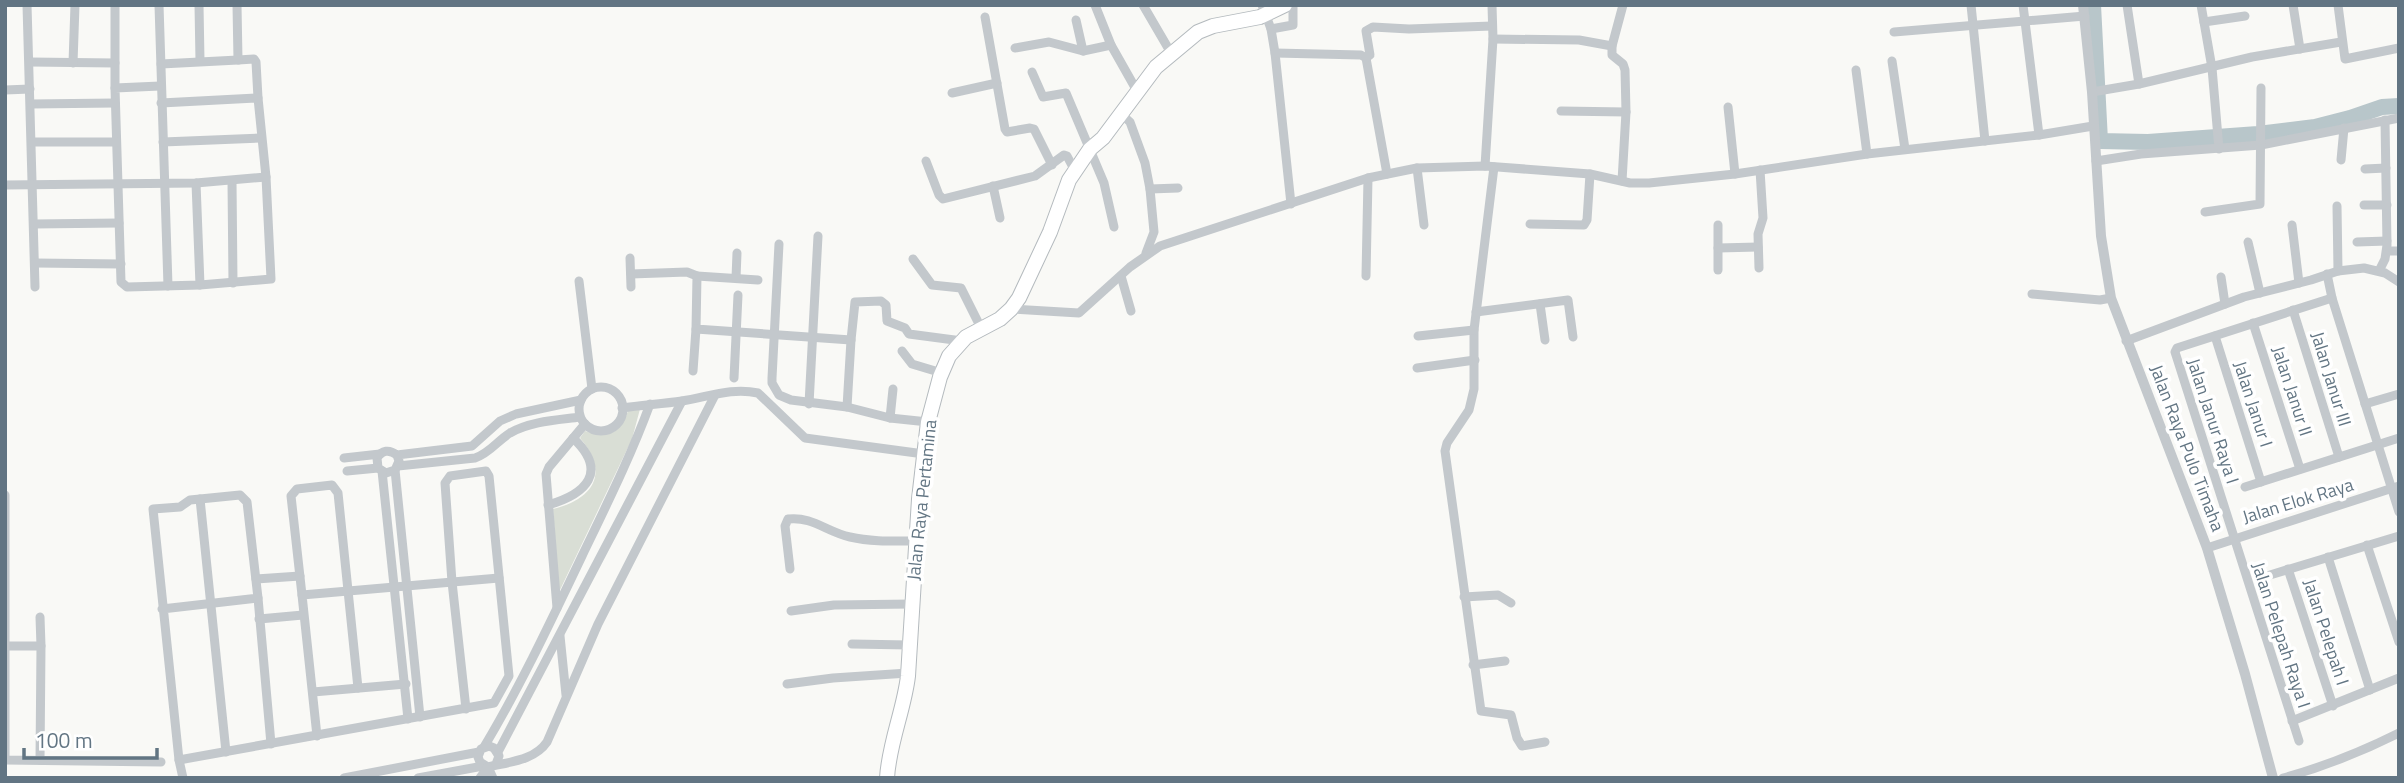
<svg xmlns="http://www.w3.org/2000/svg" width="2404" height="783" viewBox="0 0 2404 783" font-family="'Titillium Web',sans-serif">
<rect width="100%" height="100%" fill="#f9f9f6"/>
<!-- green -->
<path fill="#d9ded5" d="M 640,409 L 632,439 L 559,592 L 553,509 C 594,499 610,473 580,438 L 585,431 C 607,439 620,434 628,411 Z"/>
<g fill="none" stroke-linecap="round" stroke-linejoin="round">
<!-- river -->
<path stroke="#b8c6ca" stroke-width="16" d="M 2093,5 L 2100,141 L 2148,142 L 2258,134 L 2315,127 L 2350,118 L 2382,107 L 2399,106"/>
<!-- primary casing -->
<g stroke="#b4babe" stroke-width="16">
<path id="primary" d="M 887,778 C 889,743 904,710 908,676 L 919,499 L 928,422 L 940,377 L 949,356 L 966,337 L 1000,319 L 1011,309 L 1019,298 L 1050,232 L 1069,180 L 1090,149 L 1103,138 L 1156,67 L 1198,32 L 1213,26 L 1260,17 L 1285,5"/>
</g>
<!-- minor -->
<g stroke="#c3c8cc" stroke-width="9">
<path d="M 27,5 L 35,287"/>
<path d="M 159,5 L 168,286"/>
<path d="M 199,5 L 200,61"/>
<path d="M 1095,5 L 1111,45 L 1137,91"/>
<path d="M 1143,5 L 1171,53"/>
<path d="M 1262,5 L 1271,29 L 1275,53 L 1291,204"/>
<path d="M 1971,5 L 1985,141"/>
<path d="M 2023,5 L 2039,135"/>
<path d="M 2127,5 L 2139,84"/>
<path d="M 2201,5 L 2212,68 L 2219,149"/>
<path d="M 2293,5 L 2300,49"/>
<path d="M 2338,5 L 2345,59 L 2399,48"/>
<path d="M 985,17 L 1005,129 L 1007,132 L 1030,128 L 1034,129 L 1052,165"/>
<path d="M 1076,20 L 1083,51"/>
<path d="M 2204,22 L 2245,16"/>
<path d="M 1271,29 L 1293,25 L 1293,5"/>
<path d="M 1894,32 L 2085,16"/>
<path d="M 1493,39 L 1579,40 L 1612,46"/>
<path d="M 1015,48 L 1049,42 L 1083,51 L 1111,45"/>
<path d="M 1275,53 L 1361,55 L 1366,58 L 1387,174"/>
<path d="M 1366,58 L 1370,55 L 1366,31 L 1373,27 L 1409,29 L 1492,26"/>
<path d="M 238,60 L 254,59 L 256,62 L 258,98"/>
<path d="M 1892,61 L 1905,149"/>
<path d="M 30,62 L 115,63"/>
<path d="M 73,63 L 75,5"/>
<path d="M 161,64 L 238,60 L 237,5"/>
<path d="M 1856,70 L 1867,154"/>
<path d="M 1032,72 L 1043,97 L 1066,93 L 1104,183 L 1114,227"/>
<path d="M 160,86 L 115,88 L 121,282 L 127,287 L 200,285 L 271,279 L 266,177 L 258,98 L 161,103"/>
<path d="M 115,88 L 115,5"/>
<path d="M 5,90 L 30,89"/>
<path d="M 2092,92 L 2139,84 L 2252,57 L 2341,42"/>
<path d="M 952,93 L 997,83"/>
<path d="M 31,104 L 115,103"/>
<path d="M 1728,107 L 1735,174"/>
<path d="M 1561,111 L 1626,112"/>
<path d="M 1121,114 L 1130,122 L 1145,163 L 1150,189 L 1154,232 L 1146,253"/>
<path d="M 32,142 L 116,142"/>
<path d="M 163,142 L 261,138"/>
<path d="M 2341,160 L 2344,128"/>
<path d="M 926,161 L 939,195 L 943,199 L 1035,176 L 1064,155 L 1067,156 L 1075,171"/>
<path d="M 2096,161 L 2141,154 L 2261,145 L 2399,118"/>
<path d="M 1485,166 L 1493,39 L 1492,5"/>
<path d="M 1494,167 L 1474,330 L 1474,389 L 1469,410 L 1447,443 L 1445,451 L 1481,711 L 1511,715 L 1517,738 L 1522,746 L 1545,742"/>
<path d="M 1417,168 L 1424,225"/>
<path d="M 2365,169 L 2386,168"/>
<path d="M 232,181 L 233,283"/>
<path d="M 1622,181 L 1626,112 L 1625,70 L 1623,64 L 1612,55 L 1612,46 L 1623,5"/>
<path d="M 196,183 L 200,285"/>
<path d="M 5,185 L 196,183 L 266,177"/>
<path d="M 993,186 L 1000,218"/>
<path d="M 1150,189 L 1178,188"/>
<path d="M 2364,205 L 2387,205"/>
<path d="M 2337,206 L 2338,271"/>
<path d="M 2205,212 L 2260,204 L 2261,88"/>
<path d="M 34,224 L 119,223"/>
<path d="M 1530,224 L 1584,225 L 1587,220 L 1590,174"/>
<path d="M 1718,225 L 1718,270"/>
<path d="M 2292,225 L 2299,283"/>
<path d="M 2248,242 L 2260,293"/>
<path d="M 2357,242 L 2387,241"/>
<path d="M 779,244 L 772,378 L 772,383 L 779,395 L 791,400 L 847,407 L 890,418 L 928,422"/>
<path d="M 1718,248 L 1758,247"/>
<path d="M 2387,251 L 2399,251"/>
<path d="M 630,258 L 631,287"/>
<path d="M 913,259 L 932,285 L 961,288 L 981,328"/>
<path d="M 35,263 L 121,264"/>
<path d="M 1759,268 L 1758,234 L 1763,218 L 1760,170"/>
<path d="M 2379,271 L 2385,259 L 2387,245 L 2385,120"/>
<path d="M 631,274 L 687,272 L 697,276 L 696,329 L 851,340 L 855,302 L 881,301 L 886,305 L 887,321 L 905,328 L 909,334 L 962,341"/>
<path d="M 2327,274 L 2332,298 L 2399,512"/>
<path d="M 697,276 L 758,280"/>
<path d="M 1121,276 L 1131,311"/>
<path d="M 1366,276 L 1368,178"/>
<path d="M 2221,277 L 2225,304"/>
<path d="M 736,278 L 737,253"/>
<path d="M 579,281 L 592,389"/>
<path d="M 2032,294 L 2100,300 L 2111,298"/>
<path d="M 1540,304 L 1545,340"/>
<path d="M 1011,309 L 1079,313 L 1130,267 L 1160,246 L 1368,178 L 1417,168 L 1485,166 L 1590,174 L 1630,183 L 1649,183 L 1735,174 L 1867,154 L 2039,135 L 2093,126"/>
<path d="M 2293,310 L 2339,457"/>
<path d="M 1476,312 L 1568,300 L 1573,337"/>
<path d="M 2253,323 L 2300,469"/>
<path d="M 1418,336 L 1474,330"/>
<path d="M 2215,336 L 2261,482"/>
<path d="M 2126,341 L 2244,297 L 2311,280 L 2338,271 L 2364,268 L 2385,273 L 2399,282"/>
<path d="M 902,351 L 912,364 L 942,373"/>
<path d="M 1417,368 L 1475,360"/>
<path d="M 693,371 L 696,329"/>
<path d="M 734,378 L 738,295"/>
<circle cx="601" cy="409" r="22"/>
<path d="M 809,404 L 818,236"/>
<path d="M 2365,404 L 2399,394"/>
<path d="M 847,407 L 851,340"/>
<path d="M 622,408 C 642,405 662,404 682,401 C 708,397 732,387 758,393 L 805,438 L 924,454"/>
<path d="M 890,418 L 893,389"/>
<path d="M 397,455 L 399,461 L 395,470 L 386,473 L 378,468 L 377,458 C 382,450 389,449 397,455 L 472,446 L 500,421 L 516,414 L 581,400"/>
<path d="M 344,458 L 380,454"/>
<path d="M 398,466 L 475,458 C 490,453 497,441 510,433 C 531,421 558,420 580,417"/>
<path d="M 395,470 L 420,717"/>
<path d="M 347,471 L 378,468"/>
<path d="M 382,471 L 408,719"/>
<path d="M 2245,487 L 2399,438"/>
<path d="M 5,495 L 5,760 L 161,762"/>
<path d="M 200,499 L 226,752"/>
<path d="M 548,505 C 586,494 609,472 573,438"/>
<path d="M 2367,545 L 2399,642"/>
<path d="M 2207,548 L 2399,486"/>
<path d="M 2328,557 L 2370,690"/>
<path d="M 790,569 L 785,526 L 788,519 C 812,516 827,532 850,537 C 872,542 894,541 916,541"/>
<path d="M 2288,569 L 2333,706"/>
<path d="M 2270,575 L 2399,536"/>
<path d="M 256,579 L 300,576"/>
<path d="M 302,595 L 291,496 L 297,489 L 332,485 L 338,493 L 358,688"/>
<path d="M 1464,597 L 1498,595 L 1511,603"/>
<path d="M 258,598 L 271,744"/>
<path d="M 557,608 L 546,474 L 549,467 L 585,424"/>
<path d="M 162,609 L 258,598 L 247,502 L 240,495 L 190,500 L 180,507 L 153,509 L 179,760 L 183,778"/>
<path d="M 791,611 L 834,605 L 912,604"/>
<path d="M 40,617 L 41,646"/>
<path d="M 259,619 L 303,615"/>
<path d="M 560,636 L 566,695"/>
<path d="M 852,644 L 909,645"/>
<path d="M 5,646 L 41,646 L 40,760"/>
<path d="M 1473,665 L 1505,661"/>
<path d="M 787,684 L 833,678 L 908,673"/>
<path d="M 313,692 L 406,684"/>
<path d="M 2292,721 L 2399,678"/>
<path d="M 317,736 L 302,595 L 499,578"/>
<path d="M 2299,741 L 2175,352 L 2177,348 L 2332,298"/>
<path d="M 484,747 C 521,685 551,621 582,556 C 606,506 631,456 650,404"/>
<path d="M 498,752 L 682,401"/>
<path d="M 179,760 L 494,703 L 509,676 L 489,476 L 486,471 L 450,476 L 445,483 L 452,582 L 466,709"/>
<path d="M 496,764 L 499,756 L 494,748 L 489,746 L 481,749 L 478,757 L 480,762 L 488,767 C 508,762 534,761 547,742 L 598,624 L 715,395"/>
<path d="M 344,778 L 479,752"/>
<path d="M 418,778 L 483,766"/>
<path d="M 480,778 L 488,767 L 493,778"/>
<path d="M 2283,778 C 2323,767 2361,752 2399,733"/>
</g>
<!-- tertiary -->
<path stroke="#c3c8cc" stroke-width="10" d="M 2083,5 L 2092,92 L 2101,236 L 2111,298 L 2207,548 L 2245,674 L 2273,778"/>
<!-- primary -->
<use href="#primary" stroke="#fff" stroke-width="14"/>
</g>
<g text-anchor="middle" stroke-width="7" stroke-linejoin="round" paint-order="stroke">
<!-- street labels -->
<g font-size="18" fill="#627583" stroke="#fff">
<text transform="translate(2331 379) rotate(73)" y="6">Jalan Janur III</text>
<text transform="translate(2292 391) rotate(72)" y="6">Jalan Janur II</text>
<text transform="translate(2253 404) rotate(72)" y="6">Jalan Janur I</text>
<text transform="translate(2213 421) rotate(72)" y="6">Jalan Janur Raya I</text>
<text transform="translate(2187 448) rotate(69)" y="6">Jalan Raya Pulo Timaha</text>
<text transform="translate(922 500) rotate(-84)" y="6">Jalan Raya Pertamina</text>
<text transform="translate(2298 501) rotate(-17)" y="6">Jalan Elok Raya</text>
<text transform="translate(2326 632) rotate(72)" y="6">Jalan Pelepah I</text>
<text transform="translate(2281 635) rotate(72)" y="6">Jalan Pelepah Raya I</text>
</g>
</g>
<!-- border -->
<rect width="2404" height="783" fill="none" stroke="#627583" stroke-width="14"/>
<!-- scale -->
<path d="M24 748v10h133v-10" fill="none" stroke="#627583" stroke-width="3.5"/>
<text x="35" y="748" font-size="21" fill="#627583" stroke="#ffffff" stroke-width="5" paint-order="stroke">100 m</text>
</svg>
